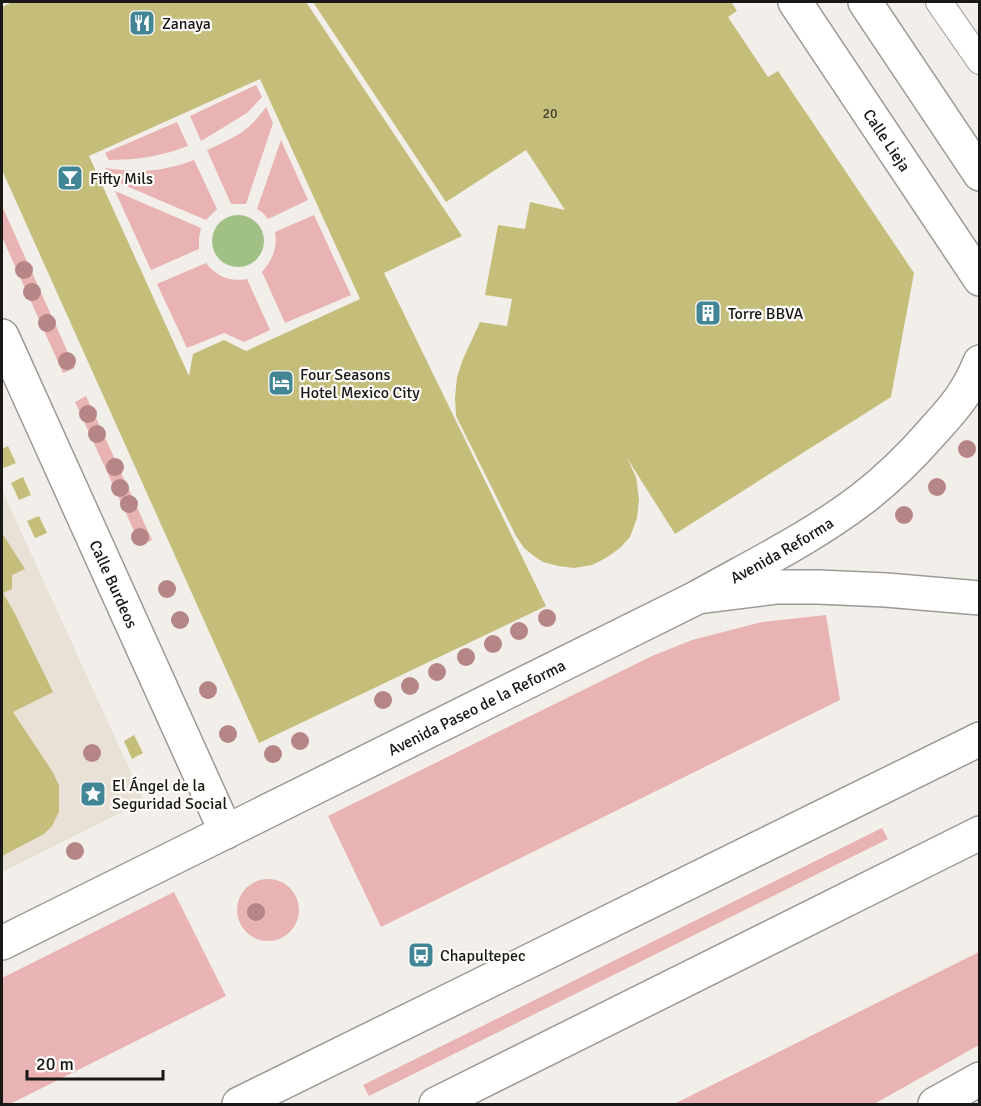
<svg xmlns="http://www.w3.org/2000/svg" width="981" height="1106" viewBox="0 0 981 1106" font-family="Signika,sans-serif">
<rect width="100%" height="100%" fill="#f2efea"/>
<!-- built -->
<path fill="#e9e1d6" d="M 2,490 L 144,801 L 2,872 Z"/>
<!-- green -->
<g fill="#e8b3b2">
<path d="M 256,85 L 262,97 L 247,113 L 201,141 L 190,116 Z"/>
<path d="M 266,107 L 273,123 L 246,204 L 231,204 L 207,150 C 235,137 247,133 266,107 Z"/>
<path d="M 177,122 L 188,146 C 162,156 137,160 109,160 L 105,153 Z"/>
<path d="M 281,140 L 308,200 L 268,219 L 263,213 L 257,209 Z"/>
<path d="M 194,160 L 217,209 L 206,220 L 110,179 L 105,168 C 139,173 162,172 194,160 Z"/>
<path d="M 115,191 L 201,228 L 199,237 L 199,249 L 151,270 Z"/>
<path d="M 2,206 L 75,368 L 63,373 L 2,237 Z"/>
<path d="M 314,215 L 351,295 L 285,323 L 262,272 C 272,260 278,248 275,232 Z"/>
<path d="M 206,263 C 217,277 230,282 247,279 L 270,330 L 244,342 L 224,333 L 187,348 L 157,284 Z"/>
<path d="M 86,396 L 152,540 L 141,546 L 75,402 Z"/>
<path d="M 826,615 L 840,700 L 381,927 L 328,816 L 652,656 L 692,640 L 762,622 Z"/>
<path d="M 882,828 L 888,839 L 369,1096 L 363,1085 Z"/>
<circle cx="268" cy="910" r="31"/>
<path d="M 174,892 L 226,996 L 10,1104 L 2,1104 L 2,978 Z"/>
<path d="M 979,952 L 979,1045 L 874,1104 L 674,1104 Z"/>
</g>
<!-- water -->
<circle fill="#a1c085" cx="238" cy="241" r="26"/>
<!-- building -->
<g fill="#c5be7b" fill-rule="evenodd">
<path d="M 12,2 L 306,2 L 462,236 L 384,273 L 546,606 L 259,743 L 2,170 L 2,7 ZM 260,79 L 360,299 L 246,351 L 224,340 L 193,354 L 189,376 L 89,156 Z"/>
<path d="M 313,2 L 731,2 L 737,11 L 728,17 L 768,77 L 778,71 L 914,273 L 891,397 L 675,534 L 627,458 L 636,477 L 639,499 L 637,518 L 630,537 L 620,548 L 606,558 L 592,565 L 574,568 L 558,566 L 543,562 L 534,556 L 524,548 L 516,536 L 456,416 L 455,398 L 457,377 L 463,359 L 480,322 L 507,326 L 512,299 L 485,295 L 498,225 L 525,229 L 530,202 L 565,210 L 526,150 L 446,202 Z"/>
<path d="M 8,446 L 16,463 L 4,468 L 2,463 L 2,449 Z"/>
<path d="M 23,477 L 31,495 L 19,500 L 11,483 Z"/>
<path d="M 39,516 L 47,533 L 35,538 L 27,521 Z"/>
<path d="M 2,533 L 25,569 L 12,575 L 12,589 L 3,593 L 14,612 L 53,692 L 13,712 L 52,771 L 59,785 L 59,812 L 52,826 L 44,834 L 2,856 Z"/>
<path d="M 134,735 L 143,753 L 132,759 L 124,741 Z"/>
</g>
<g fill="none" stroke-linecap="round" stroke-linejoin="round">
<!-- service casing -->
<g stroke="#9d9a96" stroke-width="28">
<path id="service" d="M 939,2 L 980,61"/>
</g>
<!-- minor casing -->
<g stroke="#9d9a96" stroke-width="36">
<g id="minor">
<path id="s1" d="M 795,2 L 980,279"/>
<path id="s2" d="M 2,336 L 226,832"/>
<path id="s3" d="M 698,597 C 753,566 811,538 862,499 C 887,480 914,453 934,430 C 955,407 968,392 980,362"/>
</g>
</g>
<!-- tertiary casing -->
<g stroke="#9d9a96" stroke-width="36">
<g id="tertiary">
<path id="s4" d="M 2,943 L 698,597 L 777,587 L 818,587 L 886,590 L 980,598"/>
<path d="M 935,1104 L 980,1079"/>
</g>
</g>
<!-- secondary casing -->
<g stroke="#9d9a96" stroke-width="36">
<g id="secondary">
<path d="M 865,2 L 980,174"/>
<path d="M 239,1104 L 980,739"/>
<path d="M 436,1104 L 980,833"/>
</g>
</g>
<!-- service -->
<use href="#service" stroke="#fff" stroke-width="26"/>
<!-- minor -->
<use href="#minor" stroke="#fff" stroke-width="33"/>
<!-- tertiary -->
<use href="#tertiary" stroke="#fff" stroke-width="33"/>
<!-- secondary -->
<use href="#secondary" stroke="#fff" stroke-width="33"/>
</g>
<!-- trees -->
<g fill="#b68687">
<circle cx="24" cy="270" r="9"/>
<circle cx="32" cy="292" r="9"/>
<circle cx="47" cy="323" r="9"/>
<circle cx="67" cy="361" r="9"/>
<circle cx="88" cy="414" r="9"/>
<circle cx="97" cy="434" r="9"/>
<circle cx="967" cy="449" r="9"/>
<circle cx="115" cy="467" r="9"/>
<circle cx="937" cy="487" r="9"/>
<circle cx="120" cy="488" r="9"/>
<circle cx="129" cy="504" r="9"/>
<circle cx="904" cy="515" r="9"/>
<circle cx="140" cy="537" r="9"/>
<circle cx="167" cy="589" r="9"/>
<circle cx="547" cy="618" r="9"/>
<circle cx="180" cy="620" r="9"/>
<circle cx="519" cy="631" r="9"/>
<circle cx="493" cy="644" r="9"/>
<circle cx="466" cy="657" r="9"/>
<circle cx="437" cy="672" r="9"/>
<circle cx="410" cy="686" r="9"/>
<circle cx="208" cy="690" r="9"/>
<circle cx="383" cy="700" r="9"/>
<circle cx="228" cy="734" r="9"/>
<circle cx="300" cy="741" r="9"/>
<circle cx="92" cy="753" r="9"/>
<circle cx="273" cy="754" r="9"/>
<circle cx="75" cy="851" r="9"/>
<circle cx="256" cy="912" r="9"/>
</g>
<!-- icons -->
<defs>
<g id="restaurant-square" transform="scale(1.35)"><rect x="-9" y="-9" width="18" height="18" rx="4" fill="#428594" stroke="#fefcf9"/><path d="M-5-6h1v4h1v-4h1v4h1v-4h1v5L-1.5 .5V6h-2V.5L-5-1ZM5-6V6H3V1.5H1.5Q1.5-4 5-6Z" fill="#fff"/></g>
<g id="bar-square" transform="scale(1.35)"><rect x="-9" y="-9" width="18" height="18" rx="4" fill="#428594" stroke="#fefcf9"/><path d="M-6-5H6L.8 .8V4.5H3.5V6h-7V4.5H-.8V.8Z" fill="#fff"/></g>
<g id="building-square" transform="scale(1.35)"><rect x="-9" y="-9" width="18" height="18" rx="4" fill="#428594" stroke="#fefcf9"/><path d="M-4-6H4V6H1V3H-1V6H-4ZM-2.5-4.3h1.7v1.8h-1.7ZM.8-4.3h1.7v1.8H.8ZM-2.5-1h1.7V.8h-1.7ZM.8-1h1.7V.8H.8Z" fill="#fff"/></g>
<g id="hotel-square" transform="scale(1.35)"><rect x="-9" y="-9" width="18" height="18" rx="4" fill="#428594" stroke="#fefcf9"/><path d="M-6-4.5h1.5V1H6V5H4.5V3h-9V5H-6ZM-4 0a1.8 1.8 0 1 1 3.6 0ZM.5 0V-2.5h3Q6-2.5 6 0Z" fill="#fff"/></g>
<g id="sight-square" transform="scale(1.35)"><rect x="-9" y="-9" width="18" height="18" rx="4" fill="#428594" stroke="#fefcf9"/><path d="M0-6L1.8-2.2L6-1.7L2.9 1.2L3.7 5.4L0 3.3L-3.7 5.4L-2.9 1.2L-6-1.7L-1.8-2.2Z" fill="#fff"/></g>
<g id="bus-square" transform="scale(1.35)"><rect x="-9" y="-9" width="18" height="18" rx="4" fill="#428594" stroke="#fefcf9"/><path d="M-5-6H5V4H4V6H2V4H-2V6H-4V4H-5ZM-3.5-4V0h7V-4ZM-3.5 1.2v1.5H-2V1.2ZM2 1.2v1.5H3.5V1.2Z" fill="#fff"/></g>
</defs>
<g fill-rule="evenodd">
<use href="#restaurant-square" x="142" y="23"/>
<use href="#bar-square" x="70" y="178"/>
<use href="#building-square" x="708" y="313"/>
<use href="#hotel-square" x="281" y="383"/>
<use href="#sight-square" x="93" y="794"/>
<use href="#bus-square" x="421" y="955"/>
</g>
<g text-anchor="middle" stroke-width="4.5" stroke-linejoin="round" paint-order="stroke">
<!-- number labels -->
<g font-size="14" fill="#44422f">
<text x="550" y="118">20</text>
</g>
<!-- poi labels -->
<g font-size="16" fill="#191816" stroke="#fefcf9" text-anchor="start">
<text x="162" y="29">Zanaya</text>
<text x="90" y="184">Fifty Mils</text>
<text x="728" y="319">Torre BBVA</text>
<text x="300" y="380">Four Seasons<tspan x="300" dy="18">Hotel Mexico City</tspan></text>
<text x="112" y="791">El Ángel de la<tspan x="112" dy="18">Seguridad Social</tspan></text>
<text x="440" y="961">Chapultepec</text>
</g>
<!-- street labels -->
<g font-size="16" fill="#191816" stroke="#fefcf9">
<text dy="6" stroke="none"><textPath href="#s1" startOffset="166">Calle Lieja</textPath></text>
<text dy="6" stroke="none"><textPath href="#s3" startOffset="96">Avenida Reforma</textPath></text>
<text dy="6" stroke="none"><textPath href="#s2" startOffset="272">Calle Burdeos</textPath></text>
<text dy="6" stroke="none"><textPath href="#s4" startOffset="530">Avenida Paseo de la Reforma</textPath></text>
</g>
</g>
<!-- border -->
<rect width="981" height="1106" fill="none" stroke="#191816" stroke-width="6"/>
<!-- scale -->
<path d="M27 1070v9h136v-9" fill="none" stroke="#191816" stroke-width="3"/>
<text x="36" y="1070" font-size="18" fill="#191816" stroke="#fefcf9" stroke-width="4.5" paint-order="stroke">20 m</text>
</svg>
